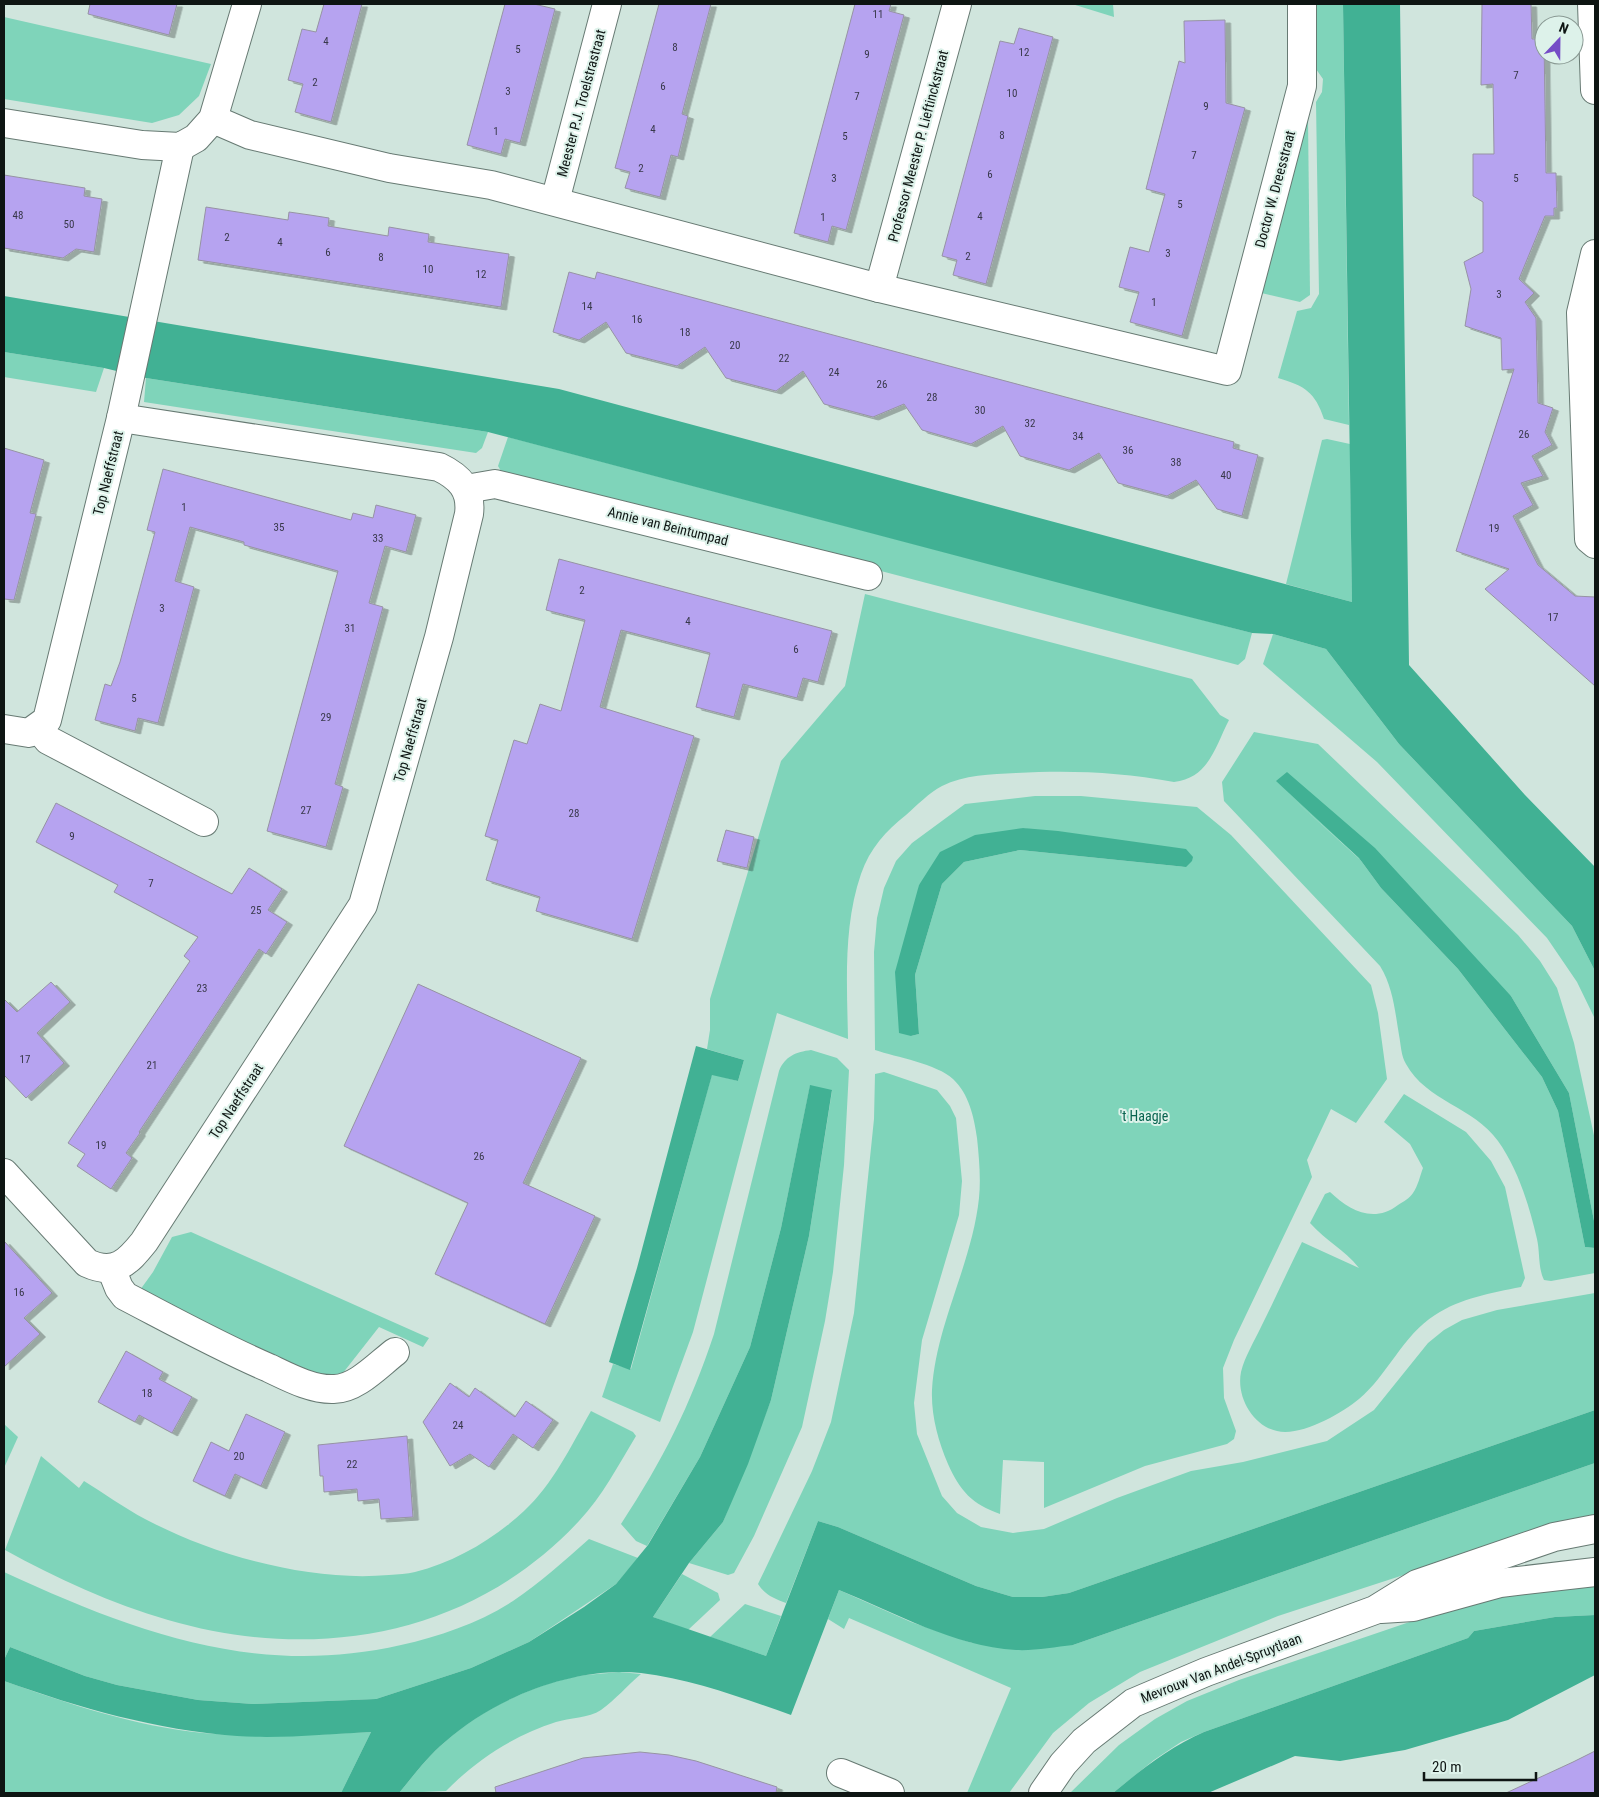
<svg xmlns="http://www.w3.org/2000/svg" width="1599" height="1797" viewBox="0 0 1599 1797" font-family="'Roboto Condensed',sans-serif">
<defs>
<filter id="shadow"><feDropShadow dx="5.5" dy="3" stdDeviation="0" flood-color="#0004"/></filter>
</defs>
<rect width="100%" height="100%" fill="#d0e5dd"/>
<!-- green -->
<g fill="#7fd4ba" fill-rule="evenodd">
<path d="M 1072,4 L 1113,4 L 1114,17 Z"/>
<path d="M 1315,4 L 1343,4 L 1349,425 L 1324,419 C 1315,392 1305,386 1278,378 L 1297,311 L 1311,308 L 1319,294 L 1316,102 L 1322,92 L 1323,79 L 1316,69 Z"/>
<path d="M 4,17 L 211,64 L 199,96 L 179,115 L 152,123 L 4,99 Z"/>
<path d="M 1303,119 L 1308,119 L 1310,295 L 1300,302 L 1257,292 Z"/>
<path d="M 4,352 L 104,368 L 96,392 L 4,377 Z"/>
<path d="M 146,378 L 488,432 L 482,448 L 476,453 L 144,402 Z"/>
<path d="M 508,437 L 1252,633 L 1245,659 L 1238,665 L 501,471 L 498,466 Z"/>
<path d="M 1327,439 L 1350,444 L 1352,602 L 1286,584 L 1322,440 Z"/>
<path d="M 865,594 L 1192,679 L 1220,715 L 1229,720 C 1215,747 1209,778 1174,782 C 1119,772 1071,770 1016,773 C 991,774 964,775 942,786 C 929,793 917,805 906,815 C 886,831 870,848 861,874 C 843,926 847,985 848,1039 L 777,1013 L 693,1332 L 660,1422 L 602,1397 L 613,1364 L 631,1369 L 712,1074 L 738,1081 L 744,1060 L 707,1049 L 710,1030 L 710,999 L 781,761 L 845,686 Z"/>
<path d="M 1273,634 L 1326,649 L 1399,744 L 1572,926 L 1595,971 L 1595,1019 L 1577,982 L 1547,938 L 1377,762 L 1263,664 Z"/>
<path d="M 1254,732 L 1318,744 L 1518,935 L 1540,961 L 1557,988 L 1574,1043 L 1595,1140 L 1595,1226 L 1569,1093 L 1511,996 L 1291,797 L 1359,858 L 1381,888 L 1458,969 L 1542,1077 L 1558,1111 L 1585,1247 L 1595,1248 L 1595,1273 L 1551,1281 L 1544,1280 C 1538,1268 1540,1252 1537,1239 C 1529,1205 1518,1169 1498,1141 C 1474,1107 1426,1101 1406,1064 C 1401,1056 1401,1045 1399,1035 C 1395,1011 1393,987 1380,966 L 1224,801 L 1222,782 Z"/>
<path d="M 1035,796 L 1081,796 L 1197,807 L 1231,835 L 1371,985 L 1378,1013 L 1387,1079 L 1356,1123 L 1331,1109 L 1307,1160 L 1312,1177 L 1234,1340 L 1223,1368 L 1224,1398 L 1236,1431 L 1234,1439 L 1227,1444 L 1145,1466 L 1044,1508 L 1044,1462 L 1003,1460 L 1000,1514 C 972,1504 960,1491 948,1464 C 938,1441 931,1415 932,1390 C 936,1324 972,1264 979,1198 C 981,1179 979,1157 977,1138 C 974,1117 969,1094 953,1079 C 937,1064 896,1057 875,1050 L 874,952 L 877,918 L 884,888 L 896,861 L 912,843 L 965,804 ZM 1023,828 L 1186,867 L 1020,850 L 964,862 L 942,884 L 915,975 L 919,1034 L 911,1036 L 919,885 Z"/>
<path d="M 811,1050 L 837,1058 L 849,1070 L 844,1165 L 833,1272 L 825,1321 L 802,1427 L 754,1536 L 734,1573 L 728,1575 L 689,1563 L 723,1522 L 771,1400 L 809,1236 L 832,1091 L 810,1086 L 781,1228 L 750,1347 L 700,1457 L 647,1546 L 636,1541 L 621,1524 C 663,1460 690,1406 714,1334 L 779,1071 C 785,1056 796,1052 811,1050 Z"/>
<path d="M 884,1072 L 937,1090 L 950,1106 L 956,1118 L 962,1181 L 959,1215 L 922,1340 L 914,1403 L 917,1434 L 942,1496 L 957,1513 L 981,1527 L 1013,1533 L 1044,1529 L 1117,1498 L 1191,1471 L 1243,1462 L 1327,1441 L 1374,1410 L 1428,1343 L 1444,1330 L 1462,1320 L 1497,1310 L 1595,1293 L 1595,1410 L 1069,1593 L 1042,1597 L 1013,1597 L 976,1586 L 838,1527 L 818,1521 L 786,1603 C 775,1599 765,1595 758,1584 L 812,1471 L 831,1422 L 854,1313 L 874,1119 L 875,1074 Z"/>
<path d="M 1404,1094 L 1466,1132 L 1491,1161 L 1505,1187 L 1525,1278 L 1521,1287 C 1491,1293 1461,1298 1435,1315 C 1403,1335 1387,1376 1359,1399 C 1341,1414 1300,1437 1277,1431 C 1253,1426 1236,1397 1241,1372 C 1245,1356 1254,1342 1261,1327 C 1275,1299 1288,1270 1302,1242 L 1359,1268 C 1344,1249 1326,1241 1310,1223 L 1325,1194 L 1330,1192 C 1349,1210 1373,1224 1398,1205 C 1403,1202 1410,1198 1413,1193 C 1418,1186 1420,1176 1423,1168 L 1410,1144 L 1384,1122 Z"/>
<path d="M 191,1232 L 429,1338 L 423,1347 L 379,1327 L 339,1378 L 297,1374 L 140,1290 L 153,1272 L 172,1237 Z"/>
<path d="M 591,1411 L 633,1432 L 636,1436 C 619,1464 602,1497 579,1521 C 472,1636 316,1663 168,1620 C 112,1604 56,1578 5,1550 L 41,1456 L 79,1488 L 84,1481 C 104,1493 124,1508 145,1519 C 215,1556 310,1582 389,1575 C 398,1574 407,1574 415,1572 C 455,1562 494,1539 524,1511 C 553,1484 571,1446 591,1411 Z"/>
<path d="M 4,1424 L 18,1437 L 4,1468 Z"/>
<path d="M 1595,1463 L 1595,1515 L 1581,1517 L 1278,1616 L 1140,1672 L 1089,1703 L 1053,1733 L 1009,1793 L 967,1793 L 1011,1688 L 849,1618 L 844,1629 L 828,1619 L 839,1590 L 911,1622 L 972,1643 L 1073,1645 Z"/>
<path d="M 589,1539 L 638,1558 L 616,1584 L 529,1642 L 471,1668 L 376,1699 L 253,1704 L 198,1700 L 117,1685 L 85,1676 L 10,1647 L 4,1660 L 4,1572 C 134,1632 256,1678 401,1645 C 440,1636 479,1623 513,1601 C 540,1583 564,1561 589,1539 Z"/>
<path d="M 682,1574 L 718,1593 L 720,1600 L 688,1630 L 653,1617 Z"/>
<path d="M 1595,1583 L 1595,1615 L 1555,1617 L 1474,1631 L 1468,1638 L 1204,1732 L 1181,1742 L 1154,1760 L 1113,1793 L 1070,1793 L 1119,1745 L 1155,1719 L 1187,1701 L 1239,1680 L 1480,1598 Z"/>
<path d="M 745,1604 L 781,1616 L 766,1656 L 710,1637 Z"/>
<path d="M 619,1672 L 641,1674 C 628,1685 615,1700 601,1710 C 589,1718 569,1718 556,1722 C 515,1735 476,1760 446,1791 L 399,1793 C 414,1775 427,1757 445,1742 C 477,1713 523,1689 566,1679 C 583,1674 601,1674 619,1672 Z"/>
<path d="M 4,1681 C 69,1704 134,1726 203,1733 C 259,1738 315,1735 371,1732 L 341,1793 L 4,1793 Z"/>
</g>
<!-- water -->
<g fill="#41b194">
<path d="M 1343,4 L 1400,4 L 1409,665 L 1525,795 L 1595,867 L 1595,971 L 1572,926 L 1399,744 L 1326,649 L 1273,634 L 1252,633 L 1154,608 L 488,432 L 146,378 L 104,368 L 4,352 L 4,296 L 559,389 L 1352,602 Z"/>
<path d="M 1287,772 L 1375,848 L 1511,996 L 1569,1093 L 1595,1226 L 1595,1248 L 1585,1247 L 1558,1111 L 1542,1077 L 1458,969 L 1381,888 L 1359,858 L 1276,781 Z"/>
<path d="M 1023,828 L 1058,831 L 1186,849 L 1193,857 L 1192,861 L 1186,867 L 1020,850 L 964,862 L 942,884 L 915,975 L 919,1034 L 911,1036 L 899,1033 L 895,972 L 919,885 L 940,852 L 975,835 Z"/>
<path d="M 696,1046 L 744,1060 L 738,1081 L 712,1075 L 630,1370 L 609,1362 L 637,1268 Z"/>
<path d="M 810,1085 L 832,1090 L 809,1236 L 771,1400 L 748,1464 L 723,1522 L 689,1563 L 653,1617 L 766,1656 L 818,1521 L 838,1527 L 976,1586 L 1013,1597 L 1042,1597 L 1069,1593 L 1595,1410 L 1595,1463 L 1073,1645 C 1054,1647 1034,1651 1016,1650 C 953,1646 896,1613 839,1590 L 791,1715 C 742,1698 692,1679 641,1673 C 574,1666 494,1698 445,1742 C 427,1757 414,1775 399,1793 L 341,1793 L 371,1732 C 327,1734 281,1739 237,1736 C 156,1730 80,1708 4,1681 L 4,1660 L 10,1647 L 85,1676 L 117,1685 L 198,1700 L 253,1704 L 376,1699 L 471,1668 L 529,1642 L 584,1607 L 616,1584 L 648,1545 L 700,1457 L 750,1347 L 781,1228 Z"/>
<path d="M 1595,1615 L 1595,1675 L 1508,1720 L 1405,1750 L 1340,1761 L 1295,1756 L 1208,1793 L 1113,1793 C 1142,1769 1170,1747 1204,1732 L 1468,1638 L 1474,1631 L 1555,1617 Z"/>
</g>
<!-- building -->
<g fill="#b6a3f0" stroke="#9693a3" filter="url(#shadow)">
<path d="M 90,4 L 177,4 L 169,35 L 88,14 Z"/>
<path d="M 324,4 L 362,4 L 331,122 L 295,112 L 303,84 L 288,80 L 302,29 L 316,32 Z"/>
<path d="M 505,4 L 534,4 L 555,9 L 520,143 L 505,139 L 501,154 L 467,145 Z"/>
<path d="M 659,4 L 711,4 L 682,114 L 688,116 L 678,157 L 671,155 L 660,197 L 625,188 L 630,172 L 615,168 Z"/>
<path d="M 855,4 L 891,4 L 889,11 L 904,15 L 846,230 L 832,226 L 828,242 L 794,233 Z"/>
<path d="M 1482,4 L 1531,4 L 1532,39 L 1544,39 L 1546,173 L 1556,173 L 1557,208 L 1554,208 L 1554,216 L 1545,216 L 1519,279 L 1534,293 L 1525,302 L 1536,318 L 1538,403 L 1553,408 L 1545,432 L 1552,445 L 1532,456 L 1543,476 L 1521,483 L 1533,505 L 1513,516 L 1538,565 L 1575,596 L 1595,597 L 1595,686 L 1485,589 L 1509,569 L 1456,551 L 1514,369 L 1502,370 L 1501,338 L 1465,326 L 1471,289 L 1464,262 L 1483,252 L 1483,202 L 1473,196 L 1473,154 L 1494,154 L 1493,84 L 1481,85 Z"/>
<path d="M 1225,20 L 1226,103 L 1245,108 L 1182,336 L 1130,322 L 1139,292 L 1119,287 L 1130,247 L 1149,252 L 1165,194 L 1146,189 L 1179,61 L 1185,63 L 1184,21 Z"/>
<path d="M 1019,28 L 1053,37 L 986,284 L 953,275 L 957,260 L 942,256 L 1000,41 L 1014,44 Z"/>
<path d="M 4,175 L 85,188 L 84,196 L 102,199 L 94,252 L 76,249 L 63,258 L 4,248 Z"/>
<path d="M 206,207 L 288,220 L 289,212 L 310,215 L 329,218 L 328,226 L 388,236 L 389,227 L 429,234 L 428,242 L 509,254 L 501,307 L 198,260 Z"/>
<path d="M 569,272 L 595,279 L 597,272 L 1234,442 L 1233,448 L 1258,455 L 1242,516 L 1217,509 L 1196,480 L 1167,496 L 1118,483 L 1099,453 L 1069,470 L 1020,456 L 1003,426 L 971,444 L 922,430 L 904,404 L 873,417 L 824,404 L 803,371 L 776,391 L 726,378 L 705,347 L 677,366 L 626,353 L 606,322 L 579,340 L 553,332 Z"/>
<path d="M 4,448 L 44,460 L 30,513 L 36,514 L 14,600 L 4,599 Z"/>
<path d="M 163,469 L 351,520 L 353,513 L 373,518 L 376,505 L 416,515 L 406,552 L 385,546 L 369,603 L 383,607 L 335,784 L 343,787 L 326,847 L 267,831 L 338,571 L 244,545 L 244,542 L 190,527 L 175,581 L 194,587 L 158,723 L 138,718 L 135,731 L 95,720 L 105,684 L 111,686 L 120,662 L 155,532 L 147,530 Z"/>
<path d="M 559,559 L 832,631 L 818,682 L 803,678 L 797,698 L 743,684 L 734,717 L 696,707 L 710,653 L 621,630 L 600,707 L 694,736 L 632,939 L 536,911 L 540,897 L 486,880 L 498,840 L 485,836 L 514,740 L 527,744 L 540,704 L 561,711 L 585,620 L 546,610 Z"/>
<path d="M 56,803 L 232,894 L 249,868 L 282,889 L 268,910 L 287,922 L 266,954 L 259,949 L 193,1050 L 139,1132 L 140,1133 L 126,1153 L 132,1158 L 111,1189 L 77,1166 L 85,1154 L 68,1143 L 190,961 L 184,956 L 198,937 L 114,892 L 118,885 L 36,842 Z"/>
<path d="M 726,830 L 754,837 L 747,868 L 717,861 Z"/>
<path d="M 51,982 L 70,1002 L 37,1033 L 64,1063 L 26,1098 L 4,1075 L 4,999 L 17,1012 Z"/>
<path d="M 418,984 L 581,1058 L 523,1183 L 595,1216 L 545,1324 L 435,1274 L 468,1203 L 344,1146 Z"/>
<path d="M 4,1241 L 52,1293 L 24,1318 L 40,1334 L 4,1367 Z"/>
<path d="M 126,1351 L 163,1372 L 159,1379 L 192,1397 L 172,1433 L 139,1415 L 135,1422 L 98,1402 Z"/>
<path d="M 450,1383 L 469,1397 L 475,1388 L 515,1417 L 526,1401 L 553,1420 L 533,1448 L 513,1434 L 489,1467 L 470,1454 L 450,1466 L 423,1422 Z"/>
<path d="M 246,1414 L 285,1432 L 261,1486 L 235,1474 L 225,1496 L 193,1481 L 211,1442 L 229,1451 Z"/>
<path d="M 407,1436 L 413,1517 L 381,1519 L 379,1499 L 358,1501 L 357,1489 L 324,1492 L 323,1476 L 320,1476 L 318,1445 Z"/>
<path d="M 1595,1751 L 1595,1793 L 1506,1793 L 1573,1762 Z"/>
<path d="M 640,1752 L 669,1755 L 696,1761 L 777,1787 L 776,1793 L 496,1793 L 495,1787 L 583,1758 Z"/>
</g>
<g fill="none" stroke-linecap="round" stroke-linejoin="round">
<!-- minor casing -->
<g stroke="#677a73" stroke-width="30">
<g id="minor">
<path d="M 1592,4 L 1595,90"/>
<path d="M 213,119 L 250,135 L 389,168 L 491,185 L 879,288 L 1227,371 L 1302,86 L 1302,4"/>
<path d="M 4,123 L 142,145 L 180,147 L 196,138 L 213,119 L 247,4"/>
<path d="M 555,201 L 607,4"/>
<path d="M 1595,254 L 1581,313 L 1589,539 L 1595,544"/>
<path d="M 879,288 L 957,4"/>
<path d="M 466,489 L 495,484 L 868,576"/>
<path d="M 38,728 L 48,740 L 204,822"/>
<path d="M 4,729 L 29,733 L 47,720 L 121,418 L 180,147"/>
<path d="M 4,1173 L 87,1263 C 115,1276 128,1262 144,1242 L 363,905 L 439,637 L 469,514 C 472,490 460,477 439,467 L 121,418"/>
<path d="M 111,1268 L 119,1288 L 125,1296 C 173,1321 220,1347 269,1368 C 288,1377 312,1390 334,1389 C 356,1389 378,1365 395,1352"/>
<path d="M 1381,1609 L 1413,1607 L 1500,1583 L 1595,1572"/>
<path d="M 841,1773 L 890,1793"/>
<path d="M 1043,1793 L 1063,1764 L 1084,1741 L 1133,1703 L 1206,1672 L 1375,1610 L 1417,1584 L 1554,1537 L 1595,1529"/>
</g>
</g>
<!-- minor -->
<use href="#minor" stroke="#fff" stroke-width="28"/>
</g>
<g text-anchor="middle" stroke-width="4" stroke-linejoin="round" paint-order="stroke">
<!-- number labels -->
<g font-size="11" fill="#38384a">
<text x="878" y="18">11</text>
<text x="326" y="45">4</text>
<text x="675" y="51">8</text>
<text x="518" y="53">5</text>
<text x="1024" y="56">12</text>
<text x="867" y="58">9</text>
<text x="1516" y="79">7</text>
<text x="315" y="86">2</text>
<text x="663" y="90">6</text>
<text x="508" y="95">3</text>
<text x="1012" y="97">10</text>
<text x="857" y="100">7</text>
<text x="1206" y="110">9</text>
<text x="653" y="133">4</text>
<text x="496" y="135">1</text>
<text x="1002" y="139">8</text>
<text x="845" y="140">5</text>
<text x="1194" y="159">7</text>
<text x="641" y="172">2</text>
<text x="990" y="178">6</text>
<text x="834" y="182">3</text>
<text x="1516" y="182">5</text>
<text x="1180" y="208">5</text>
<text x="18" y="219">48</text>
<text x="980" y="220">4</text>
<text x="823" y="221">1</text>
<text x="69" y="228">50</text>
<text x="227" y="241">2</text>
<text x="280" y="246">4</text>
<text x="328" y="256">6</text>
<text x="1168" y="257">3</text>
<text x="968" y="260">2</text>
<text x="381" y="261">8</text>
<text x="428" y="273">10</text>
<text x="481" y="278">12</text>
<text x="1499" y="298">3</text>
<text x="1154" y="306">1</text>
<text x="587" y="310">14</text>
<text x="637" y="323">16</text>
<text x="685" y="336">18</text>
<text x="735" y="349">20</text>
<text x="784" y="362">22</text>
<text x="834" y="376">24</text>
<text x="882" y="388">26</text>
<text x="932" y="401">28</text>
<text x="980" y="414">30</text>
<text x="1030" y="427">32</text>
<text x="1524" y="438">26</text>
<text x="1078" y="440">34</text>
<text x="1128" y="454">36</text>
<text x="1176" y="466">38</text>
<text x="1226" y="479">40</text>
<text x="184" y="511">1</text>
<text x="279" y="531">35</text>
<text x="1494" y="532">19</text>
<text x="378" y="542">33</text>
<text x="582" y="594">2</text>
<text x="162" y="612">3</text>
<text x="1553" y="621">17</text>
<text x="688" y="625">4</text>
<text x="350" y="632">31</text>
<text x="796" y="653">6</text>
<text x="134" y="702">5</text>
<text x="326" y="721">29</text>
<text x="306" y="814">27</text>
<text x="574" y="817">28</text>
<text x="72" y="840">9</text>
<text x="151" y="887">7</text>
<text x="256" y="914">25</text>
<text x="202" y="992">23</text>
<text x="25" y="1063">17</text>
<text x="152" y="1069">21</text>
<text x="101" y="1149">19</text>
<text x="479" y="1160">26</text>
<text x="19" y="1296">16</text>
<text x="147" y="1397">18</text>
<text x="458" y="1429">24</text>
<text x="239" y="1460">20</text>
<text x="352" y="1468">22</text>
</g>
<!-- street labels -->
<g font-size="14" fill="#0e1513" stroke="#ddf2ea">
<text transform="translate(581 103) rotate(-75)" y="5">Meester P.J. Troelstrastraat</text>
<text transform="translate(918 146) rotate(-75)" y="5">Professor Meester P. Lieftinckstraat</text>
<text transform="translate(1275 189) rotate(-75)" y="5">Doctor W. Dreesstraat</text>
<text transform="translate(108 473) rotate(-76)" y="5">Top Naeffstraat</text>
<text transform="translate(668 526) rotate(14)" y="5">Annie van Beintumpad</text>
<text transform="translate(410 740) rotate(-74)" y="5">Top Naeffstraat</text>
<text transform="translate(236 1101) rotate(-57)" y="5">Top Naeffstraat</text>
<text transform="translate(1221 1668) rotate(-21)" y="5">Mevrouw Van Andel-Spruytlaan</text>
</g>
<!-- park labels -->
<g font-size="14" fill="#086450" stroke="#ddf2ea">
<text x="1144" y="1121">'t Haagje</text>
</g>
</g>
<!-- border -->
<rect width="1599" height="1797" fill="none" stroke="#0e1513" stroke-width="10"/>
<!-- north arrow -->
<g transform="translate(1559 40) rotate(22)"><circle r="24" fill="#ddf2ea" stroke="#8a9a94"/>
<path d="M0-4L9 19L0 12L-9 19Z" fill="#754dc6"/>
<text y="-8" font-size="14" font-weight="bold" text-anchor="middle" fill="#0e1513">N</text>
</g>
<!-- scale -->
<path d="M1424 1772v8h112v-8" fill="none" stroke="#0e1513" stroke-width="2.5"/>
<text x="1432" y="1772" font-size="15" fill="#0e1513" stroke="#ddf2ea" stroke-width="4" paint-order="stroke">20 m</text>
</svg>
